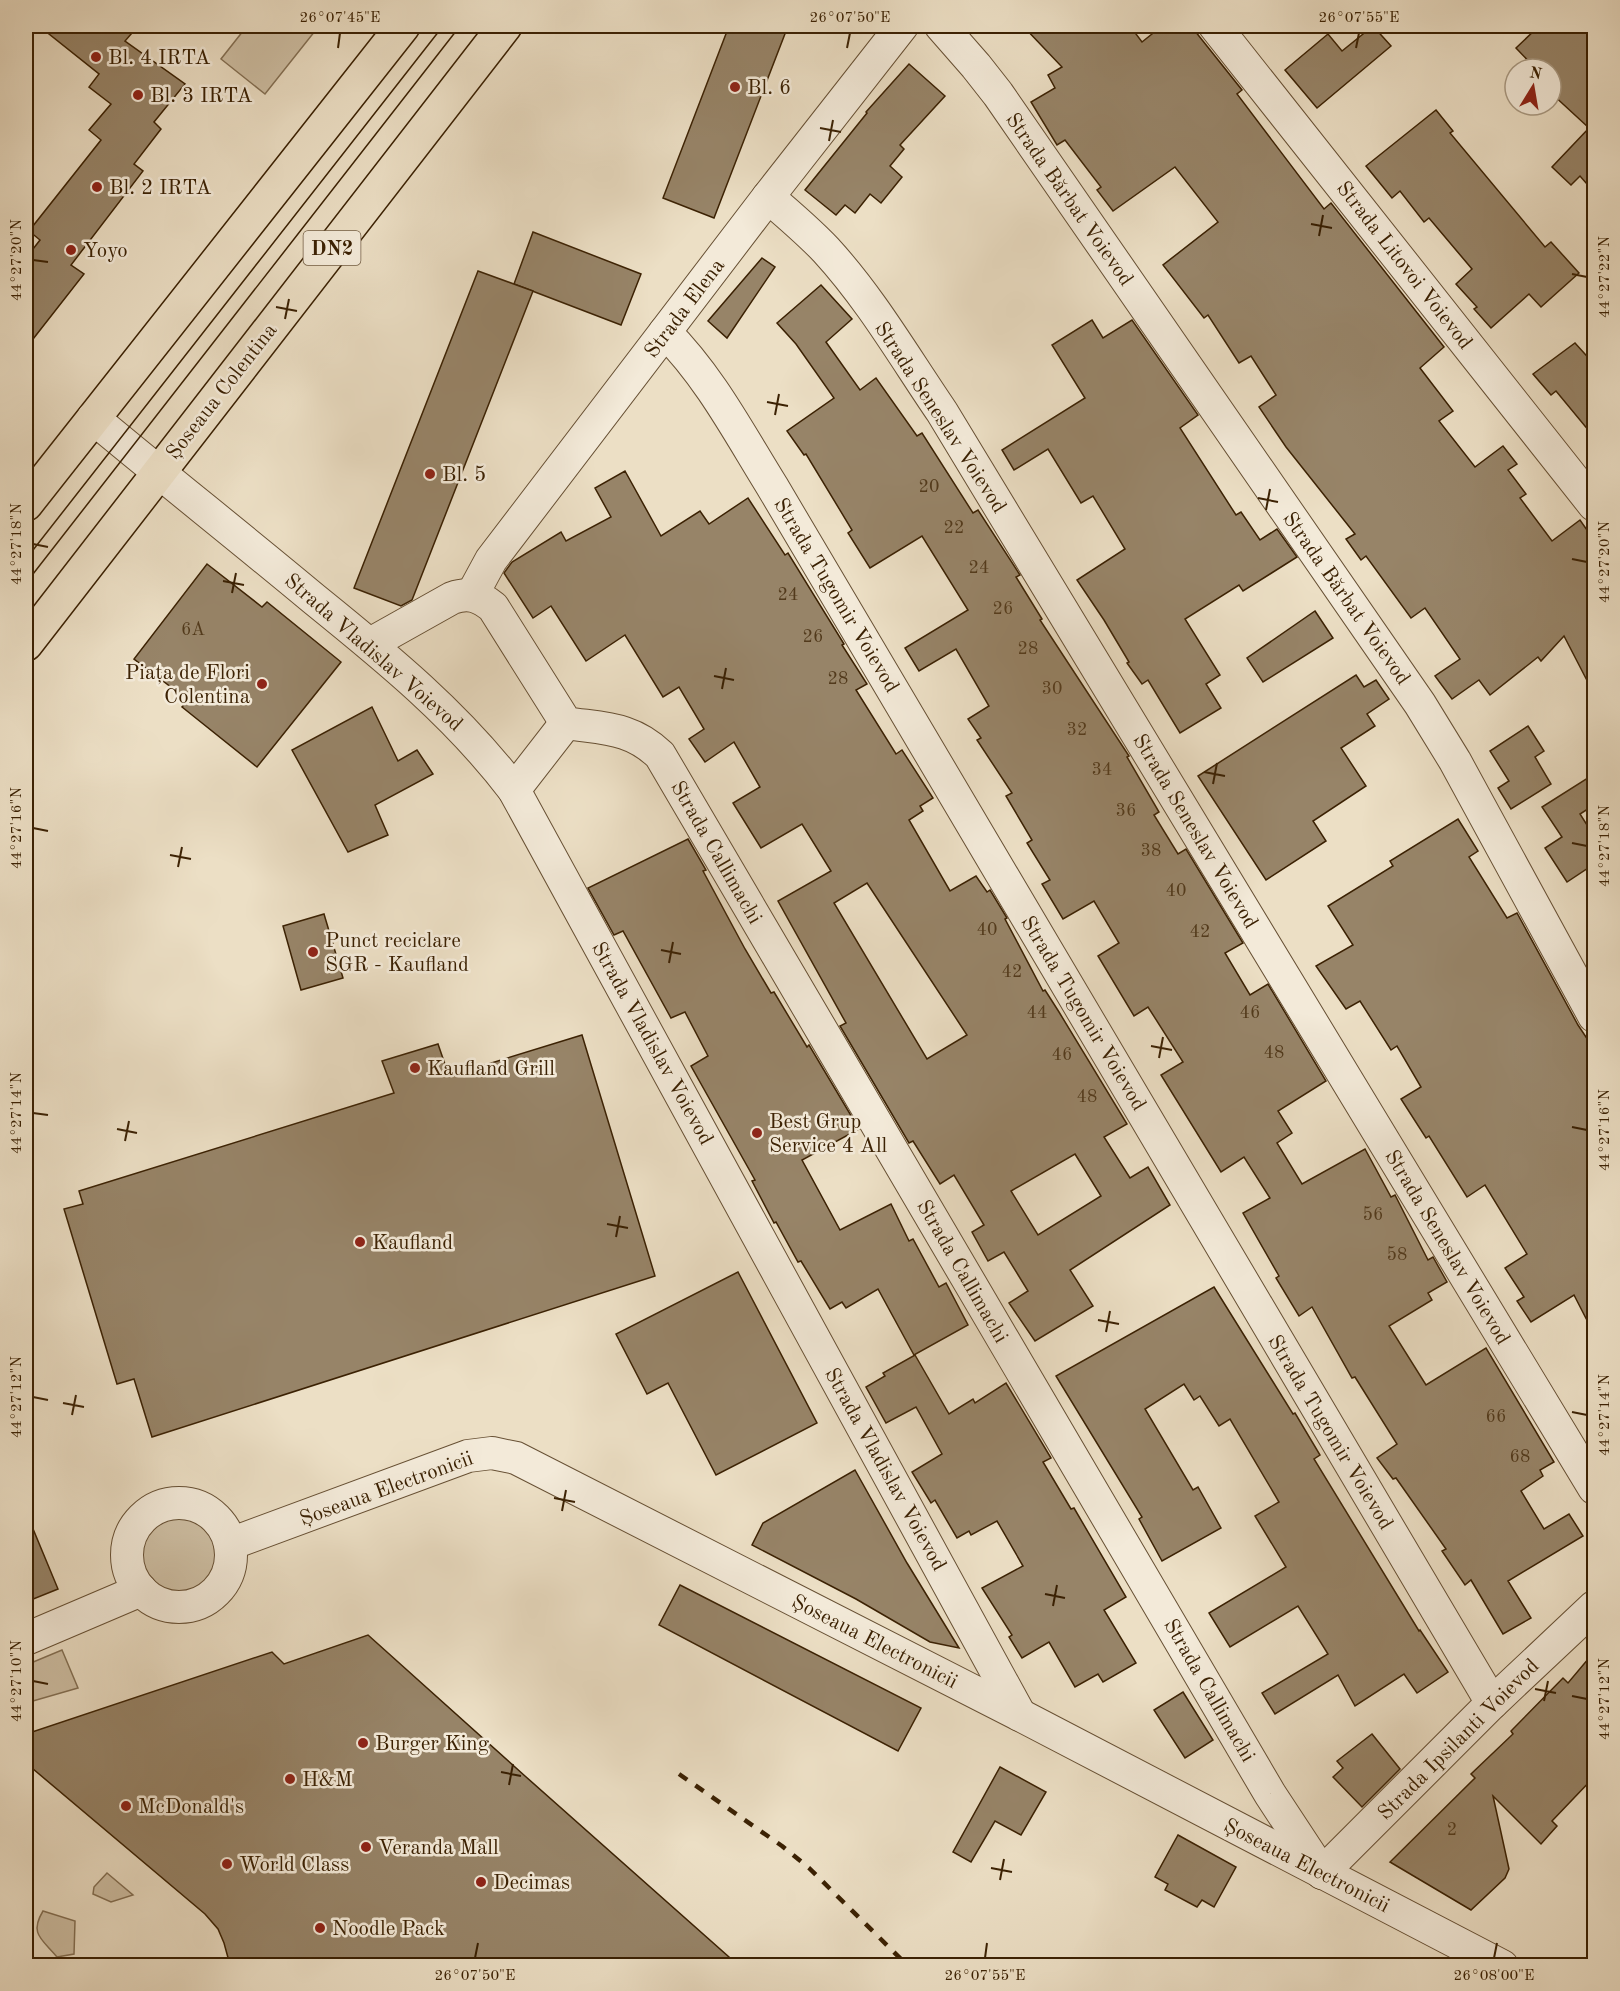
<svg xmlns="http://www.w3.org/2000/svg" width="1620" height="1991" viewBox="0 0 1620 1991" font-family="'Old Standard TT',serif">
<rect width="100%" height="100%" fill="#ecdfc5"/>
<filter id="stains"><feTurbulence type="fractalNoise" baseFrequency=".00333" numOctaves="4"/><feColorMatrix values="0 0 0 0 .2 0 0 0 0 .09 0 0 0 0 .02 0 0 0 .5 -.17"/></filter>
<radialGradient id="worn" r=".72"><stop offset=".6" stop-color="#630" stop-opacity="0"/><stop offset="1" stop-color="#630" stop-opacity=".3"/></radialGradient>
<!-- green -->
<g fill="#cebfa4" stroke="#847054" stroke-width="1.5">
<path d="M 247,26 L 319,26 L 265,94 L 221,59 Z"/>
<circle cx="179" cy="1555" r="51"/>
<path d="M 62,1650 L 78,1688 L 26,1703 L 26,1665 Z"/>
<path d="M 107,1873 L 133,1895 L 111,1902 L 93,1894 L 94,1887 Z"/>
<path d="M 43,1911 L 75,1921 L 74,1954 L 57,1957 C 42,1939 29,1934 43,1911 Z"/>
</g>
<!-- building -->
<g fill="#978468" stroke="#3b2103" stroke-width="1.5" fill-rule="evenodd">
<path d="M 39,26 L 138,26 L 125,41 L 185,84 L 154,122 L 161,129 L 134,164 L 143,171 L 71,265 L 84,274 L 26,348 L 26,258 L 40,240 L 29,231 L 101,140 L 89,130 L 111,104 L 89,87 L 99,74 Z"/>
<path d="M 729,26 L 788,26 L 714,218 L 663,198 Z"/>
<path d="M 1023,26 L 1130,26 L 1142,42 L 1162,26 L 1191,26 L 1242,90 L 1237,94 L 1324,209 L 1331,203 L 1444,347 L 1420,368 L 1453,411 L 1439,421 L 1475,467 L 1503,446 L 1517,464 L 1508,470 L 1526,494 L 1520,498 L 1552,541 L 1580,520 L 1594,540 L 1594,694 L 1564,636 L 1541,661 L 1538,657 L 1490,695 L 1479,680 L 1452,699 L 1435,676 L 1460,659 L 1425,608 L 1411,618 L 1366,556 L 1361,560 L 1346,539 L 1355,534 L 1286,447 L 1259,407 L 1276,395 L 1251,356 L 1239,363 L 1208,315 L 1204,318 L 1163,265 L 1218,222 L 1175,167 L 1113,211 L 1097,190 L 1101,187 L 1065,140 L 1057,145 L 1031,102 L 1055,88 L 1048,75 L 1062,67 Z"/>
<path d="M 1373,26 L 1391,46 L 1317,108 L 1285,70 L 1328,34 L 1342,51 Z"/>
<path d="M 1539,26 L 1594,26 L 1594,192 L 1580,176 L 1571,185 L 1552,167 L 1589,128 L 1551,93 L 1551,69 L 1536,69 L 1516,48 Z"/>
<path d="M 909,64 L 945,96 L 900,145 L 904,149 L 890,166 L 902,177 L 881,203 L 870,194 L 855,213 L 845,205 L 836,215 L 805,190 L 867,113 L 866,112 Z"/>
<path d="M 1436,110 L 1453,131 L 1450,133 L 1545,247 L 1551,242 L 1579,273 L 1541,307 L 1529,294 L 1491,328 L 1474,309 L 1477,307 L 1456,284 L 1472,269 L 1429,218 L 1424,222 L 1400,191 L 1392,198 L 1366,166 Z"/>
<path d="M 533,232 L 641,274 L 621,325 L 514,284 Z"/>
<path d="M 762,258 L 775,267 L 727,338 L 708,321 Z"/>
<path d="M 478,271 L 533,291 L 412,600 L 401,606 L 354,588 Z"/>
<path d="M 821,285 L 852,319 L 826,342 L 860,390 L 876,378 L 917,436 L 922,433 L 973,513 L 978,510 L 1020,575 L 1016,577 L 1042,619 L 1040,620 L 1129,756 L 1127,757 L 1159,812 L 1154,815 L 1178,854 L 1186,849 L 1243,943 L 1225,953 L 1250,995 L 1268,984 L 1326,1081 L 1278,1111 L 1292,1133 L 1277,1143 L 1302,1184 L 1365,1149 L 1391,1197 L 1395,1195 L 1428,1260 L 1433,1257 L 1447,1282 L 1428,1293 L 1432,1300 L 1389,1326 L 1426,1385 L 1486,1348 L 1554,1462 L 1540,1470 L 1543,1476 L 1521,1491 L 1544,1529 L 1569,1514 L 1583,1536 L 1508,1581 L 1531,1618 L 1503,1634 L 1471,1580 L 1465,1585 L 1442,1551 L 1446,1549 L 1396,1478 L 1393,1479 L 1377,1458 L 1397,1444 L 1355,1377 L 1352,1378 L 1312,1307 L 1299,1316 L 1276,1278 L 1279,1276 L 1243,1213 L 1270,1198 L 1244,1157 L 1221,1172 L 1161,1075 L 1183,1062 L 1148,1007 L 1134,1016 L 1098,956 L 1119,943 L 1094,901 L 1063,919 L 1042,884 L 1050,880 L 1027,843 L 1032,840 L 1006,796 L 1012,793 L 977,740 L 981,738 L 968,719 L 989,706 L 956,649 L 919,671 L 905,648 L 968,610 L 922,536 L 870,568 L 848,533 L 852,530 L 806,454 L 804,455 L 787,431 L 834,398 L 796,344 L 777,323 Z"/>
<path d="M 1092,320 L 1103,338 L 1132,320 L 1198,415 L 1180,428 L 1236,515 L 1241,512 L 1260,540 L 1277,529 L 1297,557 L 1243,591 L 1239,585 L 1185,619 L 1220,675 L 1206,684 L 1221,708 L 1180,733 L 1148,680 L 1142,684 L 1127,663 L 1129,662 L 1104,620 L 1077,580 L 1125,549 L 1093,496 L 1081,503 L 1048,449 L 1014,470 L 1002,450 L 1085,398 L 1052,345 Z"/>
<path d="M 1575,343 L 1594,364 L 1594,437 L 1556,391 L 1551,395 L 1533,374 Z"/>
<path d="M 625,471 L 661,536 L 700,511 L 709,524 L 748,498 L 785,555 L 788,553 L 844,644 L 842,645 L 867,684 L 856,690 L 896,754 L 902,750 L 933,798 L 920,806 L 923,811 L 909,820 L 950,891 L 976,876 L 987,892 L 990,890 L 1007,918 L 1005,919 L 1043,991 L 1045,990 L 1059,1012 L 1127,1124 L 1104,1137 L 1130,1178 L 1148,1167 L 1170,1205 L 1070,1270 L 1093,1306 L 1035,1341 L 1009,1303 L 1028,1291 L 1004,1252 L 988,1261 L 972,1232 L 984,1225 L 954,1175 L 940,1184 L 913,1141 L 909,1143 L 840,1026 L 846,1023 L 778,901 L 831,871 L 802,824 L 761,848 L 733,803 L 760,787 L 734,742 L 705,762 L 689,739 L 704,729 L 679,687 L 663,697 L 625,635 L 586,661 L 551,606 L 533,618 L 504,573 L 512,562 L 561,532 L 566,541 L 611,517 L 595,488 ZM 867,883 L 967,1035 L 927,1059 L 834,903 ZM 1075,1154 L 1101,1196 L 1038,1235 L 1011,1191 Z"/>
<path d="M 207,564 L 262,607 L 267,602 L 341,662 L 257,767 L 182,707 L 188,700 L 134,659 Z"/>
<path d="M 1315,611 L 1333,638 L 1263,682 L 1247,658 Z"/>
<path d="M 1356,675 L 1364,687 L 1376,680 L 1389,699 L 1367,714 L 1375,726 L 1341,748 L 1366,786 L 1313,821 L 1326,841 L 1266,880 L 1198,776 Z"/>
<path d="M 372,707 L 398,761 L 417,750 L 433,774 L 375,805 L 388,835 L 348,852 L 292,750 Z"/>
<path d="M 1528,726 L 1544,751 L 1535,757 L 1551,784 L 1511,809 L 1498,788 L 1509,781 L 1490,751 Z"/>
<path d="M 1594,774 L 1594,805 L 1580,814 L 1594,836 L 1594,864 L 1567,882 L 1545,848 L 1562,837 L 1542,807 Z"/>
<path d="M 1458,819 L 1478,851 L 1469,857 L 1507,918 L 1517,913 L 1578,1025 L 1594,1049 L 1594,1334 L 1574,1295 L 1531,1322 L 1517,1301 L 1524,1297 L 1505,1268 L 1527,1254 L 1485,1185 L 1467,1197 L 1429,1136 L 1426,1138 L 1401,1099 L 1421,1087 L 1397,1046 L 1391,1050 L 1360,1001 L 1346,1009 L 1316,966 L 1353,945 L 1328,906 L 1393,866 L 1390,861 Z"/>
<path d="M 688,839 L 706,870 L 703,871 L 745,949 L 771,993 L 774,992 L 807,1047 L 809,1045 L 859,1129 L 802,1160 L 840,1230 L 891,1204 L 909,1241 L 913,1239 L 939,1287 L 946,1283 L 968,1325 L 914,1355 L 878,1289 L 846,1308 L 842,1302 L 830,1309 L 801,1261 L 798,1262 L 776,1222 L 774,1223 L 752,1181 L 755,1180 L 691,1066 L 708,1056 L 685,1012 L 671,1018 L 623,931 L 614,935 L 588,888 Z"/>
<path d="M 324,914 L 343,978 L 301,990 L 283,926 Z"/>
<path d="M 582,1035 L 655,1276 L 152,1437 L 134,1379 L 117,1384 L 64,1209 L 83,1204 L 79,1191 L 394,1093 L 382,1061 L 438,1044 L 449,1076 Z"/>
<path d="M 738,1272 L 817,1423 L 716,1475 L 668,1383 L 647,1394 L 616,1334 Z"/>
<path d="M 1214,1287 L 1293,1414 L 1295,1413 L 1320,1455 L 1314,1459 L 1419,1631 L 1420,1630 L 1448,1672 L 1417,1693 L 1404,1674 L 1355,1706 L 1338,1675 L 1275,1714 L 1262,1693 L 1328,1654 L 1298,1606 L 1230,1647 L 1209,1613 L 1286,1567 L 1255,1516 L 1279,1502 L 1230,1419 L 1219,1426 L 1200,1396 L 1194,1400 L 1184,1384 L 1145,1409 L 1193,1490 L 1198,1487 L 1221,1528 L 1162,1561 L 1139,1519 L 1142,1517 L 1056,1376 Z"/>
<path d="M 915,1355 L 949,1414 L 973,1399 L 975,1403 L 1006,1383 L 1051,1458 L 1043,1462 L 1071,1509 L 1074,1508 L 1126,1597 L 1104,1610 L 1136,1663 L 1103,1682 L 1098,1674 L 1075,1687 L 1049,1642 L 1022,1658 L 1009,1637 L 1012,1635 L 982,1588 L 1023,1566 L 997,1521 L 971,1535 L 969,1531 L 957,1538 L 935,1500 L 931,1503 L 912,1472 L 942,1454 L 916,1407 L 886,1423 L 866,1387 L 885,1376 L 883,1373 Z"/>
<path d="M 855,1470 L 907,1563 L 959,1648 L 930,1642 L 856,1599 L 752,1545 L 763,1523 Z"/>
<path d="M 26,1512 L 58,1589 L 26,1602 Z"/>
<path d="M 680,1585 L 921,1708 L 898,1751 L 659,1625 Z"/>
<path d="M 368,1635 L 525,1776 L 738,1965 L 230,1965 L 224,1943 L 218,1929 L 205,1914 L 26,1763 L 26,1734 L 272,1652 L 284,1664 Z"/>
<path d="M 1594,1652 L 1594,1777 L 1552,1821 L 1557,1826 L 1541,1844 L 1493,1796 L 1509,1869 L 1505,1878 L 1471,1910 L 1390,1862 L 1475,1778 L 1471,1774 L 1513,1734 L 1511,1731 L 1563,1678 L 1568,1683 Z"/>
<path d="M 1183,1692 L 1213,1740 L 1185,1758 L 1154,1710 Z"/>
<path d="M 1372,1734 L 1400,1769 L 1362,1807 L 1333,1777 L 1343,1768 L 1337,1761 Z"/>
<path d="M 1000,1767 L 1046,1792 L 1021,1835 L 995,1821 L 971,1862 L 953,1852 Z"/>
<path d="M 1178,1835 L 1236,1867 L 1214,1907 L 1202,1900 L 1197,1907 L 1165,1890 L 1168,1884 L 1155,1877 Z"/>
</g>
<g fill="none" stroke-linecap="round" stroke-linejoin="round">
<!-- minor casing -->
<g stroke="#675034" stroke-width="34">
<g id="minor">
<path d="M 941,26 L 976,66 L 998,94 L 1420,704 L 1455,761 L 1594,1016"/>
<path d="M 1215,26 L 1594,505"/>
<path d="M 768,197 C 788,214 808,231 826,250 C 871,299 905,358 942,412 L 1594,1488"/>
<path d="M 665,332 C 710,377 739,433 772,486 L 1492,1703"/>
<path d="M 93,418 C 166,479 241,538 314,599 C 387,658 457,715 514,790 L 1020,1715"/>
<path d="M 472,595 L 491,560 L 768,197 L 902,26"/>
<path d="M 370,644 L 452,598 C 469,592 479,596 493,607 L 566,723 C 604,729 631,727 660,755 L 1270,1794 L 1322,1873"/>
<path d="M 514,790 L 566,723"/>
<circle cx="179" cy="1555" r="52"/>
<path d="M 230,1544 L 468,1456 L 492,1453 L 516,1458 L 1020,1715 L 1502,1966"/>
<path d="M 26,1639 L 141,1590"/>
<path d="M 1322,1873 L 1492,1703 L 1594,1607"/>
</g>
</g>
<!-- major casing -->
<g stroke="#3b2103" stroke-width="36">
<g id="major">
<path d="M 26,504 L 403,26"/>
<path d="M 26,644 L 505,26"/>
</g>
</g>
<!-- minor -->
<use href="#minor" stroke="#f3ead9" stroke-width="32"/>
<!-- major -->
<use href="#major" stroke="#ecdfc5" stroke-width="33"/>
<!-- tram -->
<g stroke="#3b2103" stroke-width="1.5">
<path d="M 26,559 L 443,26"/>
<path d="M 26,583 L 460,26"/>
</g>
<!-- rail -->
<path stroke="#3b2103" stroke-width="4.5" stroke-dasharray="10 10" stroke-linecap="butt" d="M 679,1774 L 782,1846 L 809,1868 L 908,1966"/>
</g>
<!-- ticks -->
<path fill="none" stroke="#3b2103" stroke-width="2" d="M 338,48 L 340,33M 847,48 L 850,33M 1356,48 L 1359,33M 820,128 L 841,132M 829,141 L 833,120M 1311,224 L 1332,228M 1319,236 L 1323,215M 33,260 L 48,262M 1572,274 L 1587,277M 276,307 L 297,311M 285,319 L 289,299M 767,402 L 788,406M 775,415 L 779,394M 1258,498 L 1278,502M 1266,510 L 1270,489M 33,544 L 48,547M 1572,559 L 1587,562M 223,581 L 244,585M 232,593 L 236,573M 714,676 L 734,680M 722,689 L 726,668M 1204,772 L 1225,776M 1213,784 L 1217,763M 33,828 L 48,831M 1572,843 L 1587,846M 170,855 L 191,859M 178,867 L 182,847M 661,950 L 681,954M 669,963 L 673,942M 1151,1046 L 1172,1050M 1159,1058 L 1163,1037M 33,1113 L 48,1115M 1572,1127 L 1587,1130M 117,1129 L 137,1133M 125,1141 L 129,1121M 607,1224 L 628,1228M 616,1237 L 620,1216M 1098,1320 L 1119,1324M 1106,1332 L 1110,1311M 33,1397 L 48,1400M 63,1403 L 84,1407M 1572,1412 L 1587,1415M 72,1415 L 76,1395M 554,1498 L 575,1502M 562,1511 L 566,1490M 1045,1594 L 1065,1598M 1053,1606 L 1057,1585M 33,1681 L 48,1684M 1535,1689 L 1556,1693M 1572,1696 L 1587,1699M 1544,1701 L 1548,1681M 501,1772 L 521,1776M 509,1785 L 513,1764M 991,1868 L 1012,1872M 1000,1880 L 1004,1859M 475,1958 L 478,1943M 985,1958 L 987,1943M 1494,1958 L 1497,1943"/>
<!-- markers -->
<g fill="#8f2418" stroke="#f3ead9" stroke-width="2">
<circle cx="96" cy="57" r="6"/>
<circle cx="735" cy="87" r="6"/>
<circle cx="138" cy="95" r="6"/>
<circle cx="97" cy="187" r="6"/>
<circle cx="71" cy="250" r="6"/>
<circle cx="430" cy="474" r="6"/>
<circle cx="262" cy="684" r="6"/>
<circle cx="313" cy="952" r="6"/>
<circle cx="415" cy="1068" r="6"/>
<circle cx="757" cy="1133" r="6"/>
<circle cx="360" cy="1242" r="6"/>
<circle cx="363" cy="1743" r="6"/>
<circle cx="290" cy="1779" r="6"/>
<circle cx="126" cy="1806" r="6"/>
<circle cx="366" cy="1847" r="6"/>
<circle cx="227" cy="1864" r="6"/>
<circle cx="481" cy="1882" r="6"/>
<circle cx="320" cy="1928" r="6"/>
</g>
<g text-anchor="middle" stroke-width="5" stroke-linejoin="round" paint-order="stroke">
<!-- number labels -->
<g font-size="18" fill="#523a1c">
<text x="929" y="492">20</text>
<text x="954" y="533">22</text>
<text x="979" y="573">24</text>
<text x="788" y="600">24</text>
<text x="1003" y="614">26</text>
<text x="193" y="635">6A</text>
<text x="813" y="642">26</text>
<text x="1028" y="654">28</text>
<text x="838" y="684">28</text>
<text x="1052" y="694">30</text>
<text x="1077" y="735">32</text>
<text x="1102" y="775">34</text>
<text x="1126" y="816">36</text>
<text x="1151" y="856">38</text>
<text x="1176" y="896">40</text>
<text x="987" y="935">40</text>
<text x="1200" y="937">42</text>
<text x="1012" y="977">42</text>
<text x="1037" y="1018">44</text>
<text x="1250" y="1018">46</text>
<text x="1274" y="1058">48</text>
<text x="1062" y="1060">46</text>
<text x="1087" y="1102">48</text>
<text x="1373" y="1220">56</text>
<text x="1397" y="1260">58</text>
<text x="1496" y="1422">66</text>
<text x="1520" y="1462">68</text>
<text x="1452" y="1835">2</text>
</g>
<!-- shield labels -->
<rect fill="#f3ead9" stroke="#725d43" stroke-width="1.5" x="303.5" y="231" width="57" height="34" rx="4.5"/>
<g font-size="20" font-weight="bold" fill="#3b2103">
<text x="332" y="255">DN2</text>
</g>
<!-- poi labels -->
<g font-size="21" fill="#3b2103" stroke="#f3ead9" text-anchor="start">
<text x="108" y="64">Bl. 4 IRTA</text>
<text x="747" y="94">Bl. 6</text>
<text x="150" y="102">Bl. 3 IRTA</text>
<text x="109" y="194">Bl. 2 IRTA</text>
<text x="83" y="257">Yoyo</text>
<text x="442" y="481">Bl. 5</text>
<text x="250" y="679" text-anchor="end">Piața de Flori<tspan x="250" dy="24">Colentina</tspan></text>
<text x="325" y="947">Punct reciclare<tspan x="325" dy="24">SGR - Kaufland</tspan></text>
<text x="427" y="1075">Kaufland Grill</text>
<text x="769" y="1128">Best Grup<tspan x="769" dy="24">Service 4 All</tspan></text>
<text x="372" y="1249">Kaufland</text>
<text x="375" y="1750">Burger King</text>
<text x="302" y="1786">H&amp;M</text>
<text x="138" y="1813">McDonald's</text>
<text x="378" y="1854">Veranda Mall</text>
<text x="239" y="1871">World Class</text>
<text x="493" y="1889">Decimas</text>
<text x="332" y="1935">Noodle Pack</text>
</g>
<!-- street labels -->
<g font-size="21" fill="#3b2103" stroke="#f3ead9">
<text transform="translate(1070 199) rotate(55)" y="7">Strada Bărbat Voievod</text>
<text transform="translate(1405 265) rotate(52)" y="7">Strada Litovoi Voievod</text>
<text transform="translate(684 308) rotate(-53)" y="7">Strada Elena</text>
<text transform="translate(221 391) rotate(-52)" y="7">Șoseaua Colentina</text>
<text transform="translate(941 417) rotate(57)" y="7">Strada Seneslav Voievod</text>
<text transform="translate(837 595) rotate(59)" y="7">Strada Tugomir Voievod</text>
<text transform="translate(1347 598) rotate(55)" y="7">Strada Bărbat Voievod</text>
<text transform="translate(374 652) rotate(41)" y="7">Strada Vladislav Voievod</text>
<text transform="translate(1196 831) rotate(59)" y="7">Strada Seneslav Voievod</text>
<text transform="translate(717 852) rotate(60)" y="7">Strada Callimachi</text>
<text transform="translate(1084 1013) rotate(59)" y="7">Strada Tugomir Voievod</text>
<text transform="translate(653 1043) rotate(61)" y="7">Strada Vladislav Voievod</text>
<text transform="translate(1448 1247) rotate(59)" y="7">Strada Seneslav Voievod</text>
<text transform="translate(963 1271) rotate(60)" y="7">Strada Callimachi</text>
<text transform="translate(1331 1432) rotate(59)" y="7">Strada Tugomir Voievod</text>
<text transform="translate(886 1469) rotate(61)" y="7">Strada Vladislav Voievod</text>
<text transform="translate(386 1488) rotate(-20)" y="7">Șoseaua Electronicii</text>
<text transform="translate(875 1641) rotate(27)" y="7">Șoseaua Electronicii</text>
<text transform="translate(1210 1690) rotate(60)" y="7">Strada Callimachi</text>
<text transform="translate(1458 1739) rotate(-45)" y="7">Strada Ipsilanti Voievod</text>
<text transform="translate(1307 1865) rotate(27)" y="7">Șoseaua Electronicii</text>
</g>
</g>
<!-- margin -->
<rect width="1620" height="1991" fill="none" stroke="#ecdfc5" stroke-width="66"/>
<!-- north arrow -->
<g transform="translate(1533 87) rotate(11)"><circle r="28" fill="#f3ead9" stroke="#a99a83" stroke-width="1.5"/>
<path d="M0-4.5L10 22L0 15L-10 22Z" fill="#8f2418"/>
<text y="-9" font-size="16" font-weight="bold" text-anchor="middle" fill="#3b2103">N</text>
</g>
<rect x="33" y="33" width="1554" height="1925" fill="none" stroke="#3b2103" stroke-width="2"/>
<g font-size="15" text-anchor="middle" fill="#3b2103">
<text x="340" y="22">26°07'45"E</text>
<text x="850" y="22">26°07'50"E</text>
<text x="1359" y="22">26°07'55"E</text>
<text transform="translate(16 260) rotate(-90)" y="5">44°27'20"N</text>
<text transform="translate(1604 277) rotate(-90)" y="5">44°27'22"N</text>
<text transform="translate(16 544) rotate(-90)" y="5">44°27'18"N</text>
<text transform="translate(1604 562) rotate(-90)" y="5">44°27'20"N</text>
<text transform="translate(16 828) rotate(-90)" y="5">44°27'16"N</text>
<text transform="translate(1604 846) rotate(-90)" y="5">44°27'18"N</text>
<text transform="translate(16 1113) rotate(-90)" y="5">44°27'14"N</text>
<text transform="translate(1604 1130) rotate(-90)" y="5">44°27'16"N</text>
<text transform="translate(16 1397) rotate(-90)" y="5">44°27'12"N</text>
<text transform="translate(1604 1415) rotate(-90)" y="5">44°27'14"N</text>
<text transform="translate(16 1681) rotate(-90)" y="5">44°27'10"N</text>
<text transform="translate(1604 1699) rotate(-90)" y="5">44°27'12"N</text>
<text x="475" y="1980">26°07'50"E</text>
<text x="985" y="1980">26°07'55"E</text>
<text x="1494" y="1980">26°08'00"E</text>
</g>
<rect width="100%" height="100%" filter="url(#stains)"/>
<rect width="100%" height="100%" fill="url(#worn)"/>
</svg>
